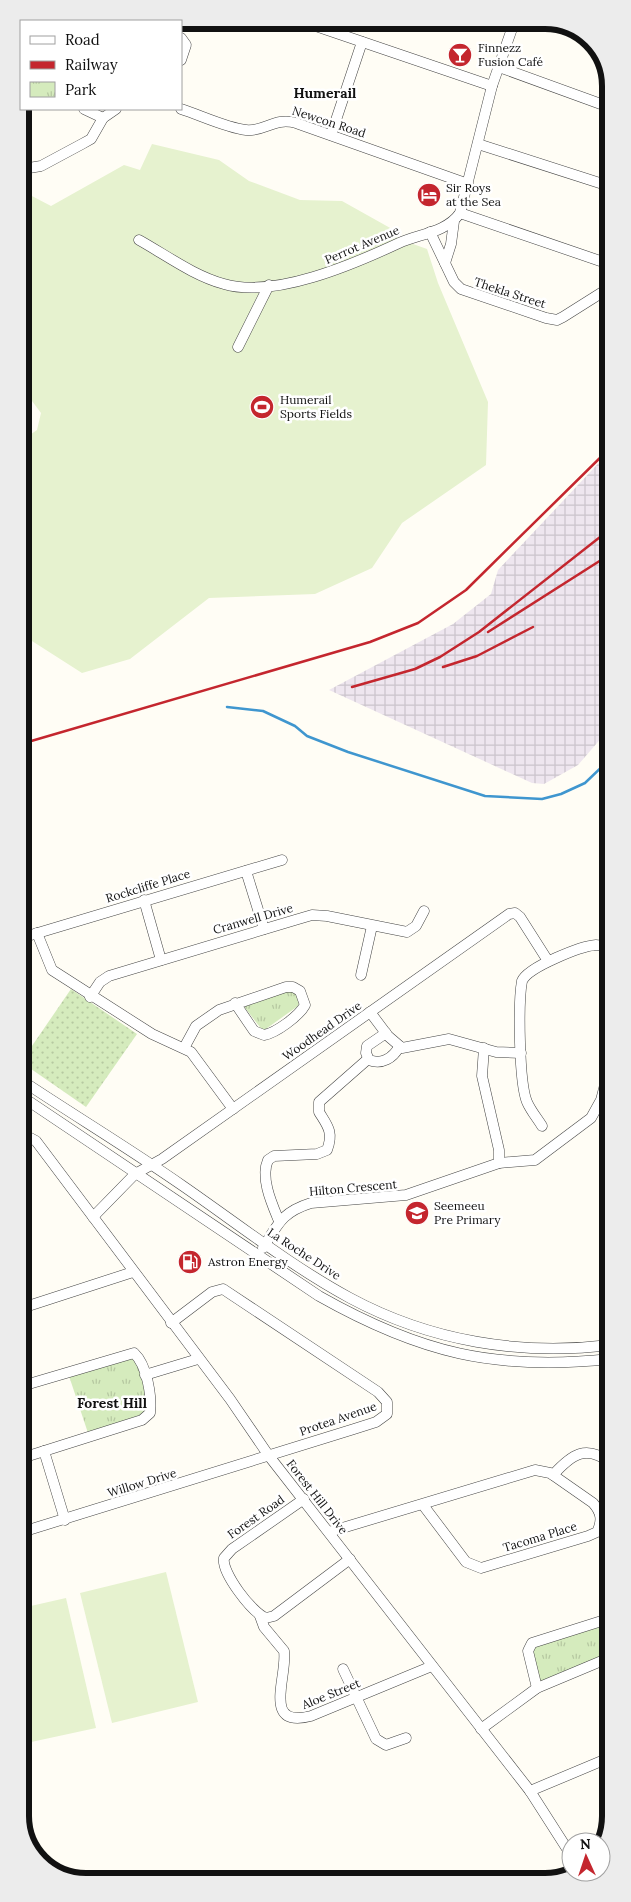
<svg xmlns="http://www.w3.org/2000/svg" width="631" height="1902" viewBox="0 0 631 1902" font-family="Lora,serif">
<defs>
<pattern id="industrial-grid" width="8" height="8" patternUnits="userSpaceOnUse" patternTransform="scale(1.25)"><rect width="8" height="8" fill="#eee6ef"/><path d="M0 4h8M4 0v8" fill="none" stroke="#cbc4cc"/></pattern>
<pattern id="grass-dots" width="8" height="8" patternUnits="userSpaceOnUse" patternTransform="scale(1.25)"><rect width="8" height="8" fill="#d5ebbd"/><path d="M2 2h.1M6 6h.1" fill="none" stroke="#b6c8a1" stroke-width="1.8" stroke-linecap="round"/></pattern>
<pattern id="park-tufts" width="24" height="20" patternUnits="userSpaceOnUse" patternTransform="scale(1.25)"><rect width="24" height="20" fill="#d5ebbd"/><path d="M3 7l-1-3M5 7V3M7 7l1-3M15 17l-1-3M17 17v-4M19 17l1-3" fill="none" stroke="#b6c8a1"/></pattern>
</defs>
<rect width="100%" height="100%" fill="#fffdf5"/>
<!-- industrial -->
<path fill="url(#industrial-grid)" d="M 609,452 L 610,728 L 578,765 L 544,784 L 532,783 L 329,690 L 453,624 L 491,594 L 498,570 Z"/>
<!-- grass -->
<path fill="url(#grass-dots)" d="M 71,989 L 137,1034 L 86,1107 L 21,1062 Z"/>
<!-- park -->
<g fill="url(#park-tufts)">
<path d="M 292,988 L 300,1000 L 298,1006 L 263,1031 L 242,1004 Z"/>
<path d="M 131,1354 L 143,1375 L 149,1412 L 88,1433 L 68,1373 Z"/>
<path d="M 611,1620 L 611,1654 L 540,1683 L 530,1652 L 534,1645 Z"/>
</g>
<!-- pitch -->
<g fill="#e6f2cf">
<path d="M 152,144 L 219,160 L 249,181 L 300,200 L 342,201 L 392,229 L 399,239 L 427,249 L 438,283 L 488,402 L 486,465 L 402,523 L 372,568 L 315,594 L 209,598 L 130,659 L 82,673 L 21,634 L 21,441 L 37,430 L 41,413 L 20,385 L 20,212 L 30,195 L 51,206 L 124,165 L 140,170 Z"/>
<path d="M 166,1572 L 198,1702 L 112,1723 L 80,1593 Z"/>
<path d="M 66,1598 L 96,1728 L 22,1744 L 22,1608 Z"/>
</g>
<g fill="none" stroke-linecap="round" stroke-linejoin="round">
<!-- stream -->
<path stroke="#3f96cf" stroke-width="2.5" d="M 227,707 L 263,711 L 295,726 L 307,736 L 348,752 L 485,796 L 542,799 L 561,794 L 585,783 L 610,759"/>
<!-- minor casing -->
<g stroke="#444" stroke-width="11">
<g id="minor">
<path d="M 298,20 L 492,86"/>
<path d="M 165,21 L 166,20"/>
<path d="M 181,38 L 186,45 L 181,60"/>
<path d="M 499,67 L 609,107"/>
<path d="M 84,109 L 103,118"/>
<path d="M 181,109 C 200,115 227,128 246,130 C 265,132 274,117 296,123 L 468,184"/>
<path d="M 331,135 L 362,42"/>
<path d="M 478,144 L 609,186"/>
<path d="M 20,165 L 29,168 L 41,166 L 82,144 L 91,139 L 103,118 L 116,109"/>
<path d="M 460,213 L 609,264"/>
<path d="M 430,232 L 454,282 L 461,289 L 546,318 L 557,320 L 563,317 L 609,288"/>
<path d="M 139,240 C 166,255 194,276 224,284 C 274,299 354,264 399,243 C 418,234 446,233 460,213 L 492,86 L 515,20"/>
<path d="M 445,263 L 451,244 L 454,221"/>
<path d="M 238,347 L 269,285"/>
<path d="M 246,871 L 264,929"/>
<path d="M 144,900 L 161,960"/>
<path d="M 37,933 L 52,970 L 152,1034 L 191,1052 L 233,1109"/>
<path d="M 21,938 L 282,860"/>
<path d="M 361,975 L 372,926"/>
<path d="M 90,997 L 100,982 L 109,976 L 295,920 L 312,915 L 327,916 L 407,932 L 416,926 L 424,911"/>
<path d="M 370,1012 L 388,1036 L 402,1048 L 449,1039 L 496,1052 L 521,1053"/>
<path d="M 386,1033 L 367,1046 L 366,1053 L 369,1060 C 382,1065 393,1058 399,1047"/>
<path d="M 184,1048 L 196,1026 L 219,1010 L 286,987 L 293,987 L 300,991 L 305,1005 C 299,1016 276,1033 264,1035 L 254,1031 L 235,1003"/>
<path d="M 484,1048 L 482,1076 L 499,1150 L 499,1163"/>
<path d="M 21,1080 C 75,1116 130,1149 183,1186 C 238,1224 291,1266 350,1298 C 430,1341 520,1356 610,1345"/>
<path d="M 21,1096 L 319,1296 C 420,1353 495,1371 610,1359"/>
<path d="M 542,1126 C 537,1118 531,1111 527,1102 C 519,1083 518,1003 522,981 C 528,967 581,946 596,945 C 602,945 606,948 610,952"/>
<path d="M 21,1133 L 36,1141 L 230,1399 L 269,1456 L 530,1791 L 571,1855"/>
<path d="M 93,1217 L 135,1174 L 162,1159 L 509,914 L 515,913 L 520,917 L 548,961"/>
<path d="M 279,1221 C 272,1204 260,1178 268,1160 L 274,1156 L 317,1154 L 327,1150 C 334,1132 327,1125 319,1112 L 319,1102 L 368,1059"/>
<path d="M 263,1248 C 278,1224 282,1212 311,1203 L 406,1195 L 499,1163 L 535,1160 L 591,1118 L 601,1100 L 610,1066"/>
<path d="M 22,1308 L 133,1272"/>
<path d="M 145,1375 L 198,1359"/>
<path d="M 22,1386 L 134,1353 C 147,1365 152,1396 150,1413 L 142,1420 L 22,1458"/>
<path d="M 44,1451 L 65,1520"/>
<path d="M 553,1475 C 572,1454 586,1444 611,1463"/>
<path d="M 304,1499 L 232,1549 L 224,1558 C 221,1572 252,1613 266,1618 L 274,1616 L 350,1559"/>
<path d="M 22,1532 L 354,1429 L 376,1422 L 387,1414 L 387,1402 L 378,1392 L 223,1289 L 212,1292 L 171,1323"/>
<path d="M 329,1532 L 535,1470 L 550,1473 L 593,1503 C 601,1512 603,1520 597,1532 L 588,1536 L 481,1568 L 466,1562 L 423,1505"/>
<path d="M 260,1616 L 264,1627 L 284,1651 C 288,1676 261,1729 311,1716 L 432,1666"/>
<path d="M 343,1669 L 376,1739 L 386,1745 L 406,1738"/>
<path d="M 537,1688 L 528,1651 L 532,1643 L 611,1618"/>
<path d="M 481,1729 L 537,1688 L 611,1657"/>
<path d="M 530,1791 L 611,1757"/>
</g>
</g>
<!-- minor -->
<use href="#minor" stroke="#fff" stroke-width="10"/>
<!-- rail -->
<g stroke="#c4262e" stroke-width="2.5">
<path d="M 488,632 L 609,555"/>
<path d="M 443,667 L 477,656 L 533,627"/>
<path d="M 352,687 L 415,669 L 440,657 L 479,632 L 609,530"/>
<path d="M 21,744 L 370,642 L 418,623 L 466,590 L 609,449"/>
</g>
</g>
<!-- icons -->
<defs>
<g id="bar-disc" transform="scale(1.25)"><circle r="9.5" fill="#c4262e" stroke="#fff"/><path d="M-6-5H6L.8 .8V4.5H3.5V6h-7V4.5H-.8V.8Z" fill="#fff"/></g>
<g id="hotel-disc" transform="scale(1.25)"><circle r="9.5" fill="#c4262e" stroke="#fff"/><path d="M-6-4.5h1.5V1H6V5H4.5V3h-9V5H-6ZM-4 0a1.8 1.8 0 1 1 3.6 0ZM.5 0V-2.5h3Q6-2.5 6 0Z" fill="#fff"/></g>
<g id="stadium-disc" transform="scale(1.25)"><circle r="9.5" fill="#c4262e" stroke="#fff"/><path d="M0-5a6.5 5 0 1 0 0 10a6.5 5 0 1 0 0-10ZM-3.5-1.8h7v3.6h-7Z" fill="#fff"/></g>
<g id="school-disc" transform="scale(1.25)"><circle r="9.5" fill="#c4262e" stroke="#fff"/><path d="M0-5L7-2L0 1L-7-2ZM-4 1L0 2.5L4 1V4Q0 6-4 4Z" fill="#fff"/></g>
<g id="fuel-disc" transform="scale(1.25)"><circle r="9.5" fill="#c4262e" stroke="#fff"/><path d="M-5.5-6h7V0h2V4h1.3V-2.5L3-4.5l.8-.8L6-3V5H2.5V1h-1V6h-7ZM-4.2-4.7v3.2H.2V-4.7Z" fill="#fff"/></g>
</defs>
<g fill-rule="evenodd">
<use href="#bar-disc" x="460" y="55"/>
<use href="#hotel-disc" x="429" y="195"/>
<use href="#stadium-disc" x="262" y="407"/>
<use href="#school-disc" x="417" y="1213"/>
<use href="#fuel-disc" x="190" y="1262"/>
</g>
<g text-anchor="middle" stroke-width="5" stroke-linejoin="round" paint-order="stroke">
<!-- poi labels -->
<g font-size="12" fill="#111" stroke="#fff" text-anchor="start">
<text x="478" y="52">Finnezz<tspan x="478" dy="14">Fusion Café</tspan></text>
<text x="446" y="192">Sir Roys<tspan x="446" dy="14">at the Sea</tspan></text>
<text x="280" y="404">Humerail<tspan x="280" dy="14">Sports Fields</tspan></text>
<text x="434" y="1210">Seemeeu<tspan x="434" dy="14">Pre Primary</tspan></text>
<text x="208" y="1266">Astron Energy</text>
</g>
<!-- street labels -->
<g font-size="12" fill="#111" stroke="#fff">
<text transform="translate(329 122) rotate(18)" y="4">Newcon Road</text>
<text transform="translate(362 245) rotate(-23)" y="4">Perrot Avenue</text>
<text transform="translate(510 293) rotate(18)" y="4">Thekla Street</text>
<text transform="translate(148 886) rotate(-17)" y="4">Rockcliffe Place</text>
<text transform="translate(253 919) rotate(-16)" y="4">Cranwell Drive</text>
<text transform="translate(322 1031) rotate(-35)" y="4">Woodhead Drive</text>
<text transform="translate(353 1188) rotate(-5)" y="4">Hilton Crescent</text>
<text transform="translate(304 1254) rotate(33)" y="4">La Roche Drive</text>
<text transform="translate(338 1419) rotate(-19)" y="4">Protea Avenue</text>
<text transform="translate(142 1483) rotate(-17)" y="4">Willow Drive</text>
<text transform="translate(317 1497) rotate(52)" y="4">Forest Hill Drive</text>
<text transform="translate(256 1517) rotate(-35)" y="4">Forest Road</text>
<text transform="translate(540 1537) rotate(-17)" y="4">Tacoma Place</text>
<text transform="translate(331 1694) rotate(-22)" y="4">Aloe Street</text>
</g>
<!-- neighbourhood labels -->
<g font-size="14" font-weight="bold" fill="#111" stroke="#fff">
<text x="325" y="98">Humerail</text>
<text x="112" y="1408">Forest Hill</text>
</g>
</g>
<!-- crop -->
<path d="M0 0H631V1902H0ZM86 29H545A57 57 0 0 1 602 86V1816A57 57 0 0 1 545 1873H86A57 57 0 0 1 29 1816V86A57 57 0 0 1 86 29Z" fill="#ececec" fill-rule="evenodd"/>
<path fill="none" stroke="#111" stroke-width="6" d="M86 29H545A57 57 0 0 1 602 86V1816A57 57 0 0 1 545 1873H86A57 57 0 0 1 29 1816V86A57 57 0 0 1 86 29Z"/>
<!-- legend -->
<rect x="20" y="20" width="162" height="90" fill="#ffffff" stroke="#a0a0a0"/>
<rect x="30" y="36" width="25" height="8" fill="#ffffff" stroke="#a0a0a0"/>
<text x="65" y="45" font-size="15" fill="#111111">Road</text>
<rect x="30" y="61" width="25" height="8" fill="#c4262e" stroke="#a0a0a0"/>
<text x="65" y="70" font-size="15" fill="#111111">Railway</text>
<rect x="30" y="82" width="25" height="15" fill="url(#park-tufts)" stroke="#a0a0a0"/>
<text x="65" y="95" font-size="15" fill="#111111">Park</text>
<!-- north arrow -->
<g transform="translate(586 1857) rotate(357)"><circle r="24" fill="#ffffff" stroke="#a0a0a0"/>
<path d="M0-4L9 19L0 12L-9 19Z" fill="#c4262e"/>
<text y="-8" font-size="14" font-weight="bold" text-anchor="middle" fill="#111111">N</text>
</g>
</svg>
